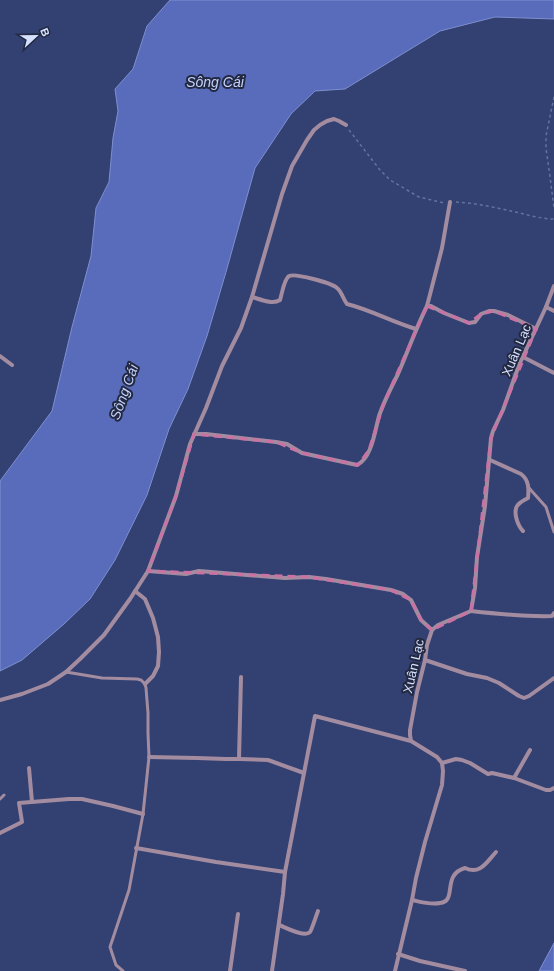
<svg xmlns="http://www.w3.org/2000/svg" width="554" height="971" viewBox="0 0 554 971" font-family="Arial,sans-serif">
<rect width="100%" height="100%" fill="#334072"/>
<!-- water -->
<g fill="#596cbc" stroke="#7e8fd0">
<path d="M 170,0 L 554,0 L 554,19 L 495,17 L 440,31 L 345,89 L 315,91 L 291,114 L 255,168 L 226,272 L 207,336 L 188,389 L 169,429 L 147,495 L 115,560 L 90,599 L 64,624 L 22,660 L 0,671 L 0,481 L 52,411 L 72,327 L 91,256 L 96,208 L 109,182 L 113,138 L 118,111 L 115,89 L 133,69 L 147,26 Z"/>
<path d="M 554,943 L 554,971 L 539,971 Z"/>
</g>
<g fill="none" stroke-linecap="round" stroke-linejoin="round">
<!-- path -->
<g stroke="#65729e" stroke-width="1.5" stroke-dasharray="3 3" stroke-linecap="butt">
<path d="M 554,97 L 546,136 L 546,149 L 549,169 L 554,208"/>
<path d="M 349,130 L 380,170 L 390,180 L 419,197 L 444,203"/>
<path d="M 456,202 C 474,203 493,207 511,211 C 525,214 540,219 554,219"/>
</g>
<!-- lane -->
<g stroke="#a38c9f" stroke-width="3">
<path d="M 529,488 L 546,507 L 554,532"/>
<path d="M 66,672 L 102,678 L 137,679 L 141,680 L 145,684 L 146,688 L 148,713 L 148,733 L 149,757 L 143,814 L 129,890 L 110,947 L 116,965 L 123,971"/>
<path d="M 0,799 L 4,795"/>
</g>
<!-- street -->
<g stroke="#a38c9f" stroke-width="4">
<path d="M 252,297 C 260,299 272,305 280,300 C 282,294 284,279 289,276 C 295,273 332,283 337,288 C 342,292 343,299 347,304 C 371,310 392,322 416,329"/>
<path d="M 427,306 L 442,248 L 450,202"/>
<path d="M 546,307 L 554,311"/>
<path d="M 0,356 L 12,365"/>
<path d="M 523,357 L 554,373"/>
<path d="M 194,434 L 206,434 L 276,442 L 287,444 L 302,453 L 357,465 C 372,458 375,430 379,416 C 384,401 391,388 398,374 C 408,351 416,328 427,306 L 431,306 L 444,313 L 469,323 L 475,322 L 481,314 L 489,311 L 494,311 L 508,315 L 536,329"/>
<path d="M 490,460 L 521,474 C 529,480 529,489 528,498 C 524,500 519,503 517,506 C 513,513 518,526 523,531"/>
<path d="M 148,571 L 186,574 L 199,571 L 285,578 L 309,577 L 326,579 L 391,590 L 403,594 L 411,600 L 421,620 L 432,630"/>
<path d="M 135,591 L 145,599 L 153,618 L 158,637 L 159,652 L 158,666 L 153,676 L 145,684"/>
<path d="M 471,611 C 498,614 525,617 552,616 L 554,613"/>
<path d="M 425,660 L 467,674 L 487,678 L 499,683 L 519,696 L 524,698 L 529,696 L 554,678"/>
<path d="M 0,700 L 22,694 L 48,684 L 66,672 L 80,659 L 104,635 L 130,599 L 148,571 L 176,496 L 190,444 L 206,408 L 222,366 L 241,328 L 252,297 L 282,194 L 292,166 L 307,140 L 314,130 L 320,125 L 327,121 L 334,119 L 339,121 L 346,125"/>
<path d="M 149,757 L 197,758 L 226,759 L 239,759 L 268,760 L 304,773"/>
<path d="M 239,759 L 241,677"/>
<path d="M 442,763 L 456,759 L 462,760 L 470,763 L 488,774 L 492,773 L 514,778 L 546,790 L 550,790 L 554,788"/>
<path d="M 29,768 L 32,802"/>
<path d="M 514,778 L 530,750"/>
<path d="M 0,833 L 22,822 L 19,803 L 69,799 L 82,799 L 113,806 L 143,814"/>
<path d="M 136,848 L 216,862 L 285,872"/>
<path d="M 412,900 C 421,902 431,905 440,903 C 458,901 441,875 465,868 C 480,875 486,863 496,852"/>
<path d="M 279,925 C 285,927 305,938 310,932 C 312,929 316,916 318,911"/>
<path d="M 398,954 L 420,961 L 465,971"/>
<path d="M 230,971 L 238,914"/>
<path d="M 272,971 L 283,894 L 285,872 L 315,716 L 411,741"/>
<path d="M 395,971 L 412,900 L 416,878 L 425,842 L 442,785 L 443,771 L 442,763 L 437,757 L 411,741 L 410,735 L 410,730 L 417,692 L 425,660 L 427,645 L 432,630 L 438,625 L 471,611 L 475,588 L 477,557 L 485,506 L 491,438 L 493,431 L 503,410 L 519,365 L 546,307 L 554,286"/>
</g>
</g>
<!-- marked area -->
<path fill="none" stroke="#cb72a5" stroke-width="3" stroke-dasharray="8 5" stroke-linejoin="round" d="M 427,306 L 469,323 L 481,314 L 494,311 L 536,329 L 491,438 L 471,611 L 432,630 L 421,620 L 411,600 L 391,590 L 309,577 L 148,571 L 176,496 L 194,434 L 276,442 L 302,453 L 358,465 L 369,450 L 384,403 Z"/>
<g text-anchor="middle" stroke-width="4" stroke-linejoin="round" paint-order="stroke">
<!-- street labels -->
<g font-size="13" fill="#d6e0ff" stroke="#222940">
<text transform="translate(516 350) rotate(-67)" y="5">Xuân Lạc</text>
<text transform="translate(413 666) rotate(-77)" y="5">Xuân Lạc</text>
</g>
<!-- water labels -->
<g font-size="14" font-style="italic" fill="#c3d1fc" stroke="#222940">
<text x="215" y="87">Sông Cái</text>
<text transform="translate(124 392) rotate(-70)" y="5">Sông Cái</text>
</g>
</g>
<!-- north arrow -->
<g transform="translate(36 36) rotate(68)" stroke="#222940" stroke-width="3" paint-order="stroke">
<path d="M0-3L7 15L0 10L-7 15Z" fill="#d6e0ff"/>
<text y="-6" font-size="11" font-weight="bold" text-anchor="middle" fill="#d6e0ff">B</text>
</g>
</svg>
